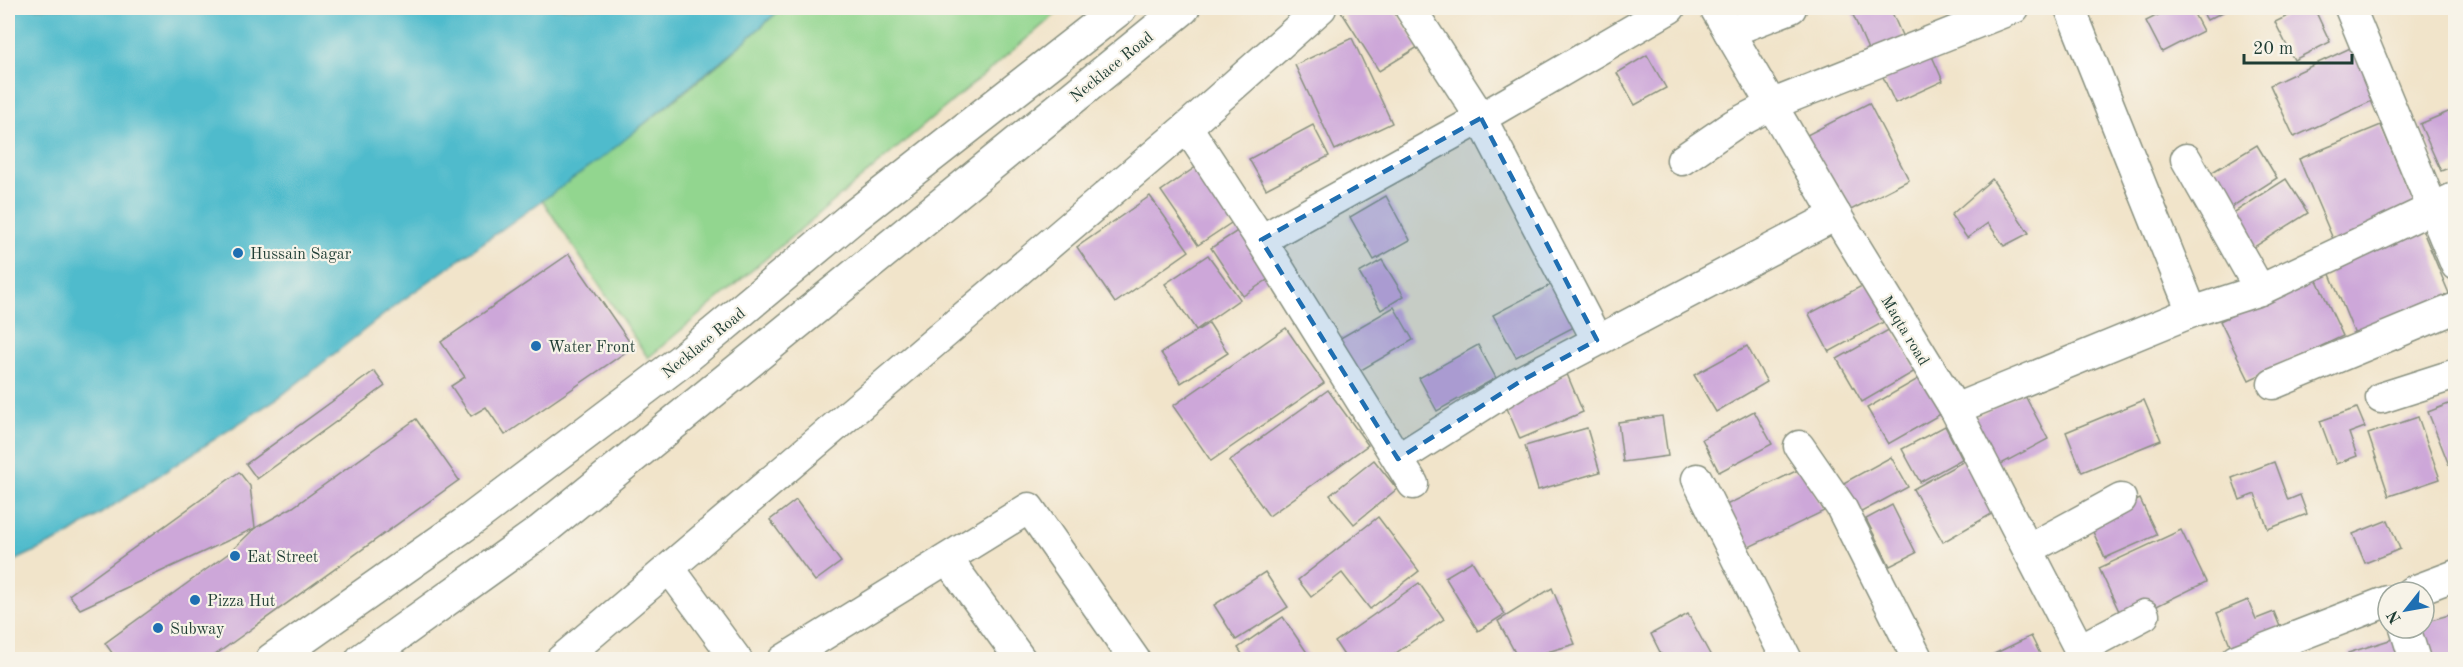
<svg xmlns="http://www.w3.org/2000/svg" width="2463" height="667" viewBox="0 0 2463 667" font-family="'Old Standard TT',serif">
<rect width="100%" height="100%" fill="#f7f3e8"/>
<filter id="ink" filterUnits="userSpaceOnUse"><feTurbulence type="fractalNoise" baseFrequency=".0167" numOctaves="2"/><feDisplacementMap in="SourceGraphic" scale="12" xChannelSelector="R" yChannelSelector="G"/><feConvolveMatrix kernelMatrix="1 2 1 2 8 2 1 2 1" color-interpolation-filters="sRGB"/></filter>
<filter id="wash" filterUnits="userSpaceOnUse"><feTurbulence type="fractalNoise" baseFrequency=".008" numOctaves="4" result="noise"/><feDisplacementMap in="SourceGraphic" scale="24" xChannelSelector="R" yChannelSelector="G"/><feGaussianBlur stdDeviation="1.35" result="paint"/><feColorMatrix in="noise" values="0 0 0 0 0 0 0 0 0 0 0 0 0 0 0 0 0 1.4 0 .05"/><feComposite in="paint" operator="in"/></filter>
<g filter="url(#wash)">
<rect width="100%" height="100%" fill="#f1e4ca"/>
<!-- green -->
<path fill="#92d68f" stroke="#588a62" stroke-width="1.5" d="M 782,8 L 1063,8 L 648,358 L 542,200 C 625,141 707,77 782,8 Z"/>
<!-- water -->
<path fill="#50bbcc" stroke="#387c80" stroke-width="1.5" d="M 8,8 L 782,8 L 745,41 L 606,155 L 396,305 L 281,396 L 65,537 L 8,564 Z"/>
<g id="blocks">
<!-- building -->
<g fill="#cda7d9">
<path d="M 1339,8 L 1393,8 L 1418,47 L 1379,71 Z"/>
<path d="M 1850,8 L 1890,8 L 1904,40 L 1870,54 Z"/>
<path d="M 2172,8 L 2191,8 L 2203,31 L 2162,52 L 2146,21 Z"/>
<path d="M 2200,8 L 2231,8 L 2207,20 Z"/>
<path d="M 2304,8 L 2314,8 L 2330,42 L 2294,60 L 2275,22 Z"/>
<path d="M 1352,38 L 1392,123 L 1335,150 L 1295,65 Z"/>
<path d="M 2359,44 L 2383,96 L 2294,137 L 2270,85 Z"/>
<path d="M 1927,45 L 1943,81 L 1895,103 L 1878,66 Z"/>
<path d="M 1647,55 L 1666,88 L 1635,105 L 1617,73 Z"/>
<path d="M 1869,103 L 1909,180 L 1845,213 L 1805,136 Z"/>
<path d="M 2453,110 L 2456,116 L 2456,165 L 2441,171 L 2420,124 Z"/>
<path d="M 1313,125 L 1329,156 L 1266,189 L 1249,159 Z"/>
<path d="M 2381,125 L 2417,211 L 2336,246 L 2299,159 Z"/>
<path d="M 2257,145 L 2277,178 L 2230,208 L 2209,174 Z"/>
<path d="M 1203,162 L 1240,217 L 1198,245 L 1161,191 Z"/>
<path d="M 1992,179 L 2029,233 L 2004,246 L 1988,223 L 1967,238 L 1951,215 Z"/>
<path d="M 2286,179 L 2308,213 L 2248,251 L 2227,217 Z"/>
<path d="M 1150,196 L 1189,251 L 1115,303 L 1077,247 Z"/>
<path d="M 1386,196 L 1410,240 L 1374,260 L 1350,217 Z"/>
<path d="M 1245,226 L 1276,274 L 1243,296 L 1211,248 Z"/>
<path d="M 2422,229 L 2453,303 L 2358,342 L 2327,267 Z"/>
<path d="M 569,254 L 633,347 L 505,435 L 486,407 L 471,416 L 451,386 L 465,377 L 441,342 Z"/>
<path d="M 1208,255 L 1240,299 L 1196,330 L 1165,284 Z"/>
<path d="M 1382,260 L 1404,296 L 1381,310 L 1359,273 Z"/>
<path d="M 2315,276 L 2343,336 L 2249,380 L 2220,321 Z"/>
<path d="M 1873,280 L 1893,317 L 1829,352 L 1809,314 Z"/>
<path d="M 1554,283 L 1576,326 L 1516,357 L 1493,315 Z"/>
<path d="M 1394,307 L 1413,340 L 1356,373 L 1337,340 Z"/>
<path d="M 1209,323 L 1228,353 L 1181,383 L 1161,353 Z"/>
<path d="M 1286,328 L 1324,383 L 1211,461 L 1173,406 Z"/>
<path d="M 1892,328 L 1917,370 L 1862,402 L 1837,359 Z"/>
<path d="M 1478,345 L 1496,378 L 1437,411 L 1419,378 Z"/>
<path d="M 1747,346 L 1767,382 L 1716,412 L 1694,375 Z"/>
<path d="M 374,371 L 385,386 L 257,479 L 246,464 Z"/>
<path d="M 1567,374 L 1583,412 L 1520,439 L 1504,401 Z"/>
<path d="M 1925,375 L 1946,411 L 1888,444 L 1867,408 Z"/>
<path d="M 1328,390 L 1368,445 L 1269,516 L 1229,461 Z"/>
<path d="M 2023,392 L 2048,439 L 1988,471 L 1963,424 Z"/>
<path d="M 2144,400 L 2161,440 L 2082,472 L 2066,432 Z"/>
<path d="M 2456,401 L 2456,462 L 2449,465 L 2428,412 Z"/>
<path d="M 2357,408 L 2365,427 L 2349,433 L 2357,456 L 2336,464 L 2320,421 Z"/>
<path d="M 1754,411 L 1772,444 L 1719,472 L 1702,439 Z"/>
<path d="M 1662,416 L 1668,456 L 1623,462 L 1618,422 Z"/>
<path d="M 2418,417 L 2440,479 L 2389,496 L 2368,434 Z"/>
<path d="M 416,419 L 459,480 L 208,660 L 117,660 L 105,643 L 229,553 L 255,528 L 293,507 Z"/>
<path d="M 1945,426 L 1962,459 L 1920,482 L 1902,449 Z"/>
<path d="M 1587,428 L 1600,472 L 1538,490 L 1525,446 Z"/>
<path d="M 1891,457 L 1908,487 L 1854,516 L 1838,486 Z"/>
<path d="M 1374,460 L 1397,489 L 1354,524 L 1330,495 Z"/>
<path d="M 1966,460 L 1995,512 L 1943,542 L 1913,489 Z"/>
<path d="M 2274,462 L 2288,500 L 2300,495 L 2307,514 L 2268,529 L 2255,494 L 2240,500 L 2232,478 Z"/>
<path d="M 1802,468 L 1824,511 L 1747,548 L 1726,505 Z"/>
<path d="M 239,472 L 250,486 L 255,528 L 80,609 L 69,595 Z"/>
<path d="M 2140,499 L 2157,535 L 2105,558 L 2089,523 Z"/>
<path d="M 796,500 L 841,562 L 815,581 L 770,520 Z"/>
<path d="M 1892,505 L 1916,553 L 1890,566 L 1866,519 Z"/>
<path d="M 1378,517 L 1419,571 L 1370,609 L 1342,573 L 1311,597 L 1298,580 Z"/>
<path d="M 2388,520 L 2400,549 L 2365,563 L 2353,534 Z"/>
<path d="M 2181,530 L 2206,582 L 2124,622 L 2099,568 Z"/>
<path d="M 1472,561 L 1505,614 L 1478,631 L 1445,577 Z"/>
<path d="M 1265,572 L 1288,607 L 1236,640 L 1214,605 Z"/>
<path d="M 1419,583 L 1444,619 L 1386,660 L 1347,660 L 1335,642 Z"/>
<path d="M 1552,588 L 1575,644 L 1519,660 L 1498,621 Z"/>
<path d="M 2248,600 L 2256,619 L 2274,612 L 2283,634 L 2234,654 L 2217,613 Z"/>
<path d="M 2456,613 L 2456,660 L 2419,660 L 2410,628 L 2424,628 L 2424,622 Z"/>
<path d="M 1688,614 L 1713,660 L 1664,660 L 1651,634 Z"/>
<path d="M 1283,617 L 1312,660 L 1246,660 L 1238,648 Z"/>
<path d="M 2031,636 L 2043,660 L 1989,660 L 1988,657 Z"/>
<path d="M 2396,638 L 2403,660 L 2350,660 L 2348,653 Z"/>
</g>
</g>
</g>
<g filter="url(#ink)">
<use href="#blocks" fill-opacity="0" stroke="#88907f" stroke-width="1.5"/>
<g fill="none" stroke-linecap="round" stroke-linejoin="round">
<!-- street casing -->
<g stroke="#88907f" stroke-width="33">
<g id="street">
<path d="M 1410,8 L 1481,118 L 1597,340"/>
<path d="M 1715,8 L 1836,215 L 1955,409 L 2085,660"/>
<path d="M 2070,8 L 2192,312"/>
<path d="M 2350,8 L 2456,265"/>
<path d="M 1729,32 L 1791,8"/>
<path d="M 1187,127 L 1261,240 L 1413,484"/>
<path d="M 2186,159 L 2260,290"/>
<path d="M 1682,160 L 1733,125 L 1773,104 L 2014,8"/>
<path d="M 1261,240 L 1481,118 L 1670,8"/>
<path d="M 2273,384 L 2456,308"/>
<path d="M 2381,398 L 2456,374"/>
<path d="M 1955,409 L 2192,312 L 2260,290 L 2456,197"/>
<path d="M 1799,446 L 1841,507 L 1918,660"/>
<path d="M 1398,459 L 1521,381 L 1836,215"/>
<path d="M 1697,479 L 1787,660"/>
<path d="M 2029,549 L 2121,499"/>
<path d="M 948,560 L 1021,660"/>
<path d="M 670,569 L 737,660"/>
<path d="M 2411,592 L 2456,575"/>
<path d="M 2405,628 L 2415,660"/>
<path d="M 2080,649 L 2144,615"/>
<path d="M 561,660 L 1187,127 L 1321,8"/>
<path d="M 783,660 L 1029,508 L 1135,660"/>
<path d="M 2236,660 L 2388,601"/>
</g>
</g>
<!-- secondary casing -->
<g stroke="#88907f" stroke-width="36">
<g id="secondary">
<path d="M 272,660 L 464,525 L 681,361 L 853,217 L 1120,8"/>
<path d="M 362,660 L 540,532 L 1183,8"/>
</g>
</g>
<!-- street -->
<use href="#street" stroke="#fff" stroke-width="30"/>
<!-- secondary -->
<use href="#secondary" stroke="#fff" stroke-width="33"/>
</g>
</g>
<!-- marked area -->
<path fill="#1f6fb2" fill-opacity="0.2" stroke="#1f6fb2" stroke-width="4.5" stroke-dasharray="12 8" stroke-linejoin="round" d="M 1481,118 L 1597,340 L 1521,381 L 1398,459 L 1261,240 Z"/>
<!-- markers -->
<g fill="#1f6fb2" stroke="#f7f3e8" stroke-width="2">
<circle cx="238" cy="253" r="6"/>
<circle cx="536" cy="346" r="6"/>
<circle cx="235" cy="556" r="6"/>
<circle cx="195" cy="600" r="6"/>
<circle cx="158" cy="628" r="6"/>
</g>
<g text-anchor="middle" stroke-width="4.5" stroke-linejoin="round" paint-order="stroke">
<!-- street labels -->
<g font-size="16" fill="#1f3d34" stroke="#f7f3e8">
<text transform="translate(1111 66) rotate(-39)" y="6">Necklace Road</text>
<text transform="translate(1906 330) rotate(59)" y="6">Maqta road</text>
<text transform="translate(703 342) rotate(-39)" y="6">Necklace Road</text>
</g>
<!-- poi labels -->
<g font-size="16" fill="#1f3d34" stroke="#f7f3e8" text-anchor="start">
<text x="250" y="259">Hussain Sagar</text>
<text x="548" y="352">Water Front</text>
<text x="247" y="562">Eat Street</text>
<text x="207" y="606">Pizza Hut</text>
<text x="170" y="634">Subway</text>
</g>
</g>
<!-- margin -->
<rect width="2463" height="667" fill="none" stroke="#f7f3e8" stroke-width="30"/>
<!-- north arrow -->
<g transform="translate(2406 610) rotate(239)"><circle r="28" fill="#f7f3e8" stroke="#a1aaa0" stroke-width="1.5"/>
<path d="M0-4.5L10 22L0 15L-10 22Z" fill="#1f6fb2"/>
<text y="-9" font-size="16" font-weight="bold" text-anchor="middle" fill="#1f3d34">N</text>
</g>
<!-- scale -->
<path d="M2244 54v9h108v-9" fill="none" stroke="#1f3d34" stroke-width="3"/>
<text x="2253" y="54" font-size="18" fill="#1f3d34" stroke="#f7f3e8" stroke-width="4.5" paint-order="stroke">20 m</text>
</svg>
